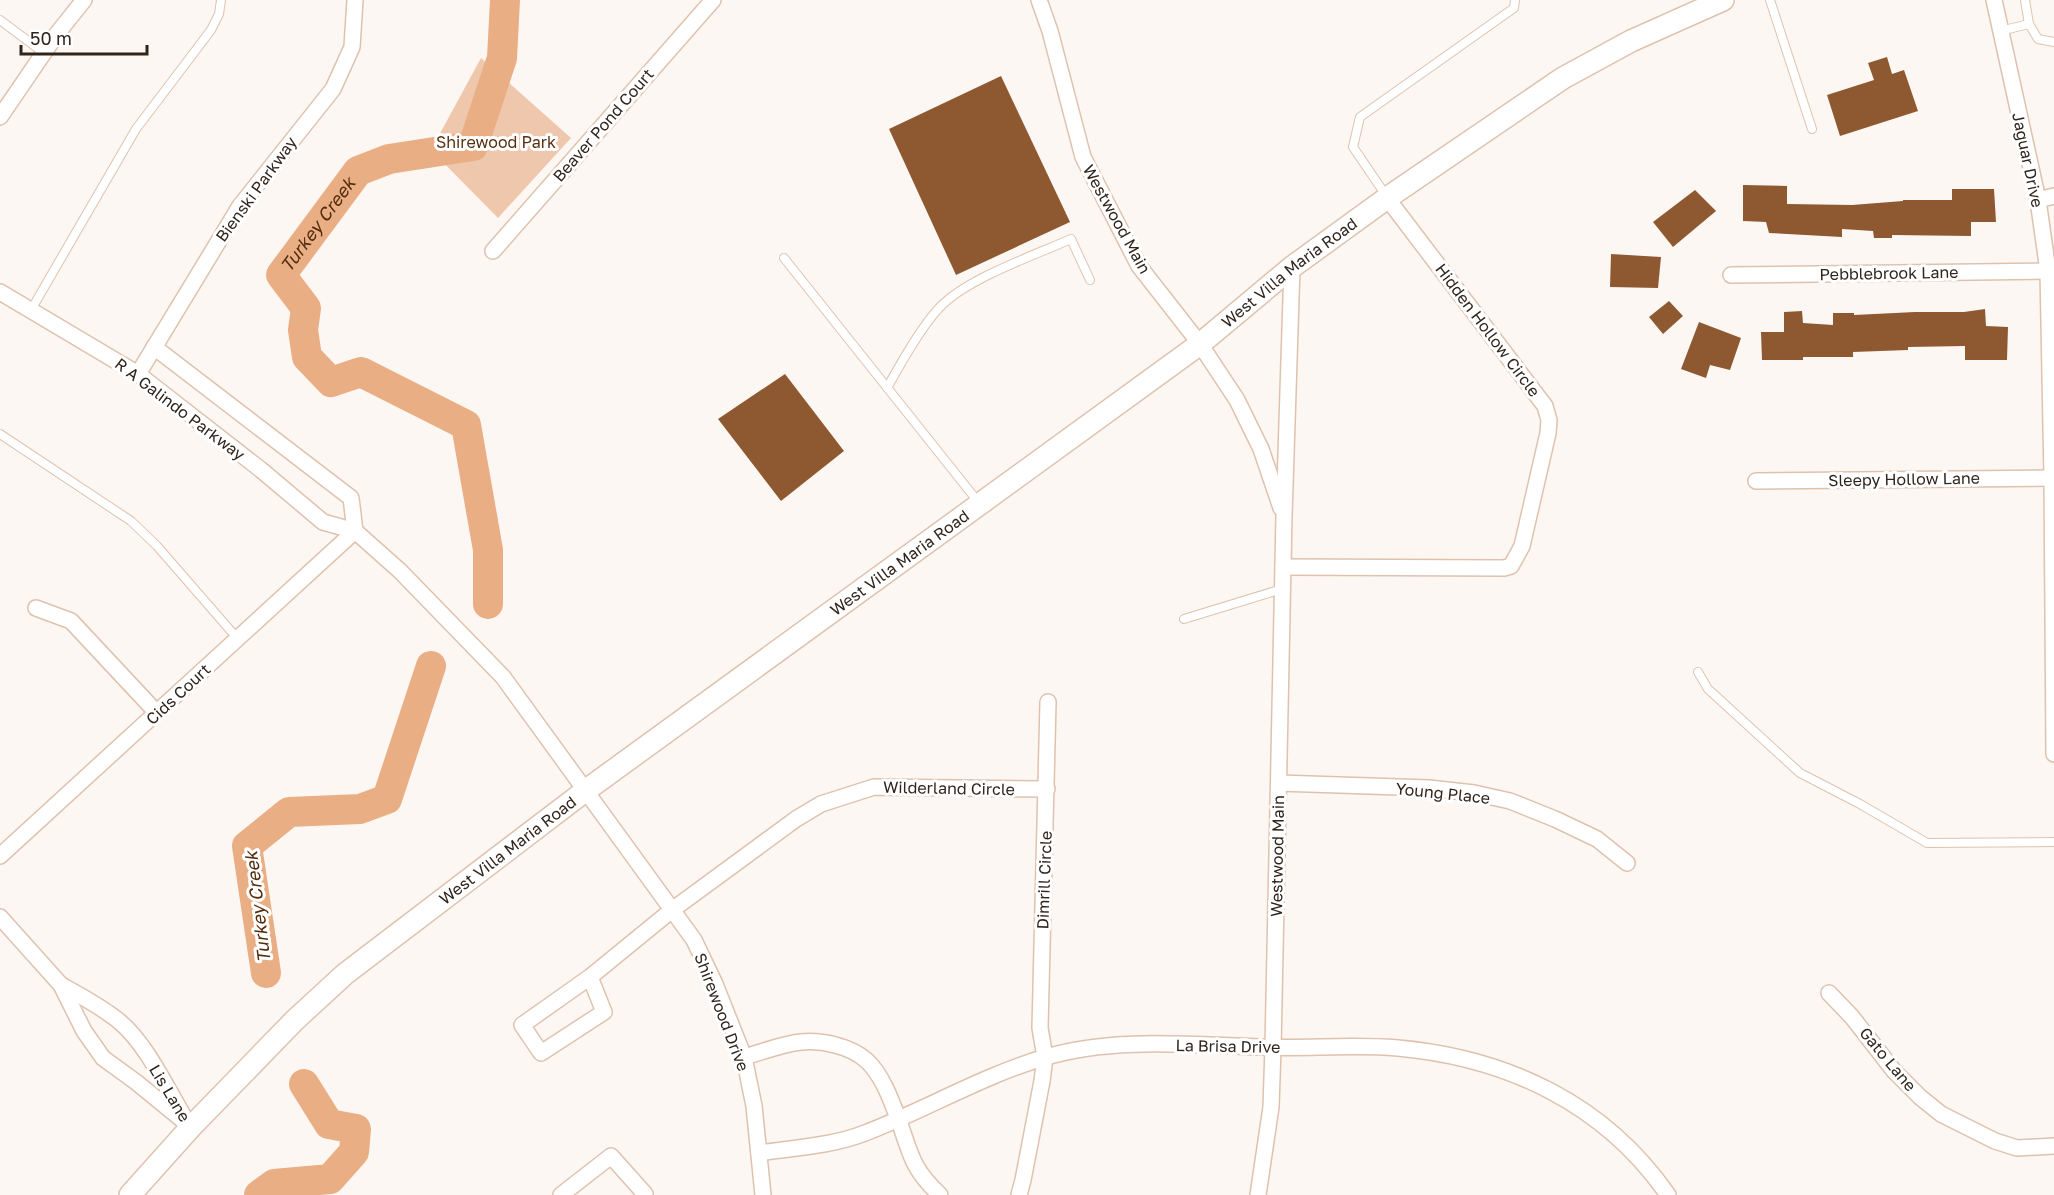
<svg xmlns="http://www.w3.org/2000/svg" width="2054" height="1195" viewBox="0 0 2054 1195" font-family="'Golos Text',sans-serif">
<rect width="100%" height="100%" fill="#fdf7f3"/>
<!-- green -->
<path fill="#efc7ad" d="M 481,58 L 571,138 L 498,218 L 431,150 Z"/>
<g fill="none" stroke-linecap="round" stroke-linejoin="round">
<!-- river -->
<g stroke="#eaae84" stroke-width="30">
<path id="s1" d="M 488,604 L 488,550 L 466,425 L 361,372 L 331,382 L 307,357 L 303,330 L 306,308 L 281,275 L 358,171 L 389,159 L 473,146 L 502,58 L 505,0"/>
<path d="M 266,973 L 247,846 L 289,812 L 360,809 L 387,799 L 431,666"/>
<path d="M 259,1195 L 274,1184 L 330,1179 L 354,1152 L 356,1129 L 329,1124 L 304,1084"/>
</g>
</g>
<!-- building -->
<g fill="#8e5930">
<path d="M 1887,57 L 1892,74 L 1904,70 L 1918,111 L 1840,136 L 1827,95 L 1874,80 L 1868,63 Z"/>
<path d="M 1001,76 L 1070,222 L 956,275 L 889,129 Z"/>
<path d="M 1743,185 L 1787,186 L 1787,204 L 1852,205 L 1903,201 L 1903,200 L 1952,200 L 1952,189 L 1994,189 L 1996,222 L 1971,222 L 1971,236 L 1892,235 L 1892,238 L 1874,238 L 1873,231 L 1842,229 L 1842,237 L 1769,233 L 1766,222 L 1743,221 Z"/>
<path d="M 1695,190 L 1716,211 L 1673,247 L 1653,222 Z"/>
<path d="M 1611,254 L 1661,257 L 1658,288 L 1610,287 Z"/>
<path d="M 1669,301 L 1683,316 L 1663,334 L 1649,317 Z"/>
<path d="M 1985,309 L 1986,326 L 2008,327 L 2007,360 L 1965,360 L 1965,346 L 1908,347 L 1908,350 L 1853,352 L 1853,357 L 1803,357 L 1803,360 L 1762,360 L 1761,332 L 1784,332 L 1784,312 L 1802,311 L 1803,323 L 1833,325 L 1833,313 L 1854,313 L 1854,315 L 1915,312 L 1964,312 Z"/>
<path d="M 1699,322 L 1741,338 L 1730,370 L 1710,365 L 1706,378 L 1681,369 Z"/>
<path d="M 785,374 L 844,451 L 781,501 L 718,419 Z"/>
</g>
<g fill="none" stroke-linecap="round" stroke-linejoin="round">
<!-- service casing -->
<g stroke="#dfc2ae" stroke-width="10">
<g id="service">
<path d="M 1770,0 L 1812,129"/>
<path d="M 2025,0 L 2029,24 L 2038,39 L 2054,42"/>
<path d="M 0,20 L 44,53"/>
<path d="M 2000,31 L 2029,24"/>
<path d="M 1387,197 L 1353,147 L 1360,117 L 1514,8 L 1515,0"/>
<path d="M 784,258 L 979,503"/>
<path d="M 31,310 L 136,129 L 211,30 L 219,14 L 221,0"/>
<path d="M 887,388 C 901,363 921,327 940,307 C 968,278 1033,256 1071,239 L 1090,280"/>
<path d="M 0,434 L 131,521 L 157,546 L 237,638"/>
<path d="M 1184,619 L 1282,589"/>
<path d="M 1698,672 L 1708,689 L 1800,773 L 1860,804 L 1927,843 L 2054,842"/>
</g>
</g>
<!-- minor casing -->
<g stroke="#dfc2ae" stroke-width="18">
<g id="minor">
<path d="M 1039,0 L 1050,31 L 1083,157 L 1139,266 L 1200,344 L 1237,400 L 1261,449 L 1281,508"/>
<path d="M 1994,0 L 2038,200 L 2048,271 L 2052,478 L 2054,754"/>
<path d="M 0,117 L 56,35 L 84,0"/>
<path d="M 2038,200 L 2054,196"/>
<path d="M 493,251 L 713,0"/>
<path d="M 1731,275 L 2048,271"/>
<path d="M 0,292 L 138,374 L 260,469 L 323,522 L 355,531 L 400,571 L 503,677 L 694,940 L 715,984 L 744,1057 L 754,1106 L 763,1195"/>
<path d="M 154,347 L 351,498 L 355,531"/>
<path d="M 138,374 L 240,206 L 333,89 L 352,47 L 355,0"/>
<path d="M 1756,481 L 2052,478"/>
<path d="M 1283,567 L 1504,568 L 1511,566 L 1522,546 L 1548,433 L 1549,420 L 1545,406 L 1387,198"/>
<path d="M 36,608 L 71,621 L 157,713"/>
<path d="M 1279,783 L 1429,788 L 1474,793 L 1510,801 L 1555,819 L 1597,839 L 1627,863"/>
<path d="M 0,856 L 355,531"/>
<path d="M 0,917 L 61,985 L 84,1031 L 103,1058 L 136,1082 L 191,1127"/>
<path d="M 590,977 L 604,1012 L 541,1053 L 522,1025 L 590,977 L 672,910 L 796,819 L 821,804 L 874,787 L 1047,789"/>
<path d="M 61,985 C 81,996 102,1007 120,1022 C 146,1044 165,1085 183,1115"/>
<path d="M 1829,993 L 1852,1017 L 1894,1071 L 1920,1097 L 1941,1114 L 1995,1141 L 2017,1148 L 2054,1146"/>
<path d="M 744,1057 C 762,1052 782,1044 801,1042 C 822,1040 850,1046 866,1060 C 882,1074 892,1102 899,1121 C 911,1155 912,1169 940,1195"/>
<path d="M 759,1153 C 794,1148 832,1146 865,1133 C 925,1110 984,1075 1046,1057 C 1114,1037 1190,1045 1260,1047 C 1306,1049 1352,1044 1398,1048 C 1507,1058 1604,1103 1668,1195"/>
<path d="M 561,1195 L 611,1156 L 645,1194 L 644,1195"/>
<path d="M 1019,1195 L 1023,1180 L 1042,1081 L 1045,1057 L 1040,1028 L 1048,702"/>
<path d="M 1258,1195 L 1271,1107 L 1273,1048 L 1284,516 L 1292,267"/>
</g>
</g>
<!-- secondary casing -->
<g stroke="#dfc2ae" stroke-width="24">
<g id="secondary">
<path id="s2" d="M 130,1195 L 191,1127 L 295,1020 L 345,974 L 585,791 L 1200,344 L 1292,267 L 1387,198 L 1563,78 L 1631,41 L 1723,0"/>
</g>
</g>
<!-- service -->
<use href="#service" stroke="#fff" stroke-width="8"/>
<!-- minor -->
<use href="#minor" stroke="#fff" stroke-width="15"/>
<!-- secondary -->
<use href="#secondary" stroke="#fff" stroke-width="21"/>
</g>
<g text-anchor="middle" stroke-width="6" stroke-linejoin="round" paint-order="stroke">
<!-- street labels -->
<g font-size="16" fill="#30251d" stroke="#fff">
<text transform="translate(603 125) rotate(-49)" y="6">Beaver Pond Court</text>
<text transform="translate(2028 160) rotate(78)" y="6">Jaguar Drive</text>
<text transform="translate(256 189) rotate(-54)" y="6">Bienski Parkway</text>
<text transform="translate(1117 219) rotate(61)" y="6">Westwood Main</text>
<text dy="6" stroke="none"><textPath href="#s2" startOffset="1485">West Villa Maria Road</textPath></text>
<text transform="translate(1889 273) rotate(-1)" y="6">Pebblebrook Lane</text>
<text transform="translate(1488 330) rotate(53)" y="6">Hidden Hollow Circle</text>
<text transform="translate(180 409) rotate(37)" y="6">R A Galindo Parkway</text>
<text transform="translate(1904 479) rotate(-1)" y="6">Sleepy Hollow Lane</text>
<text dy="6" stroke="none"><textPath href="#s2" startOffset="999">West Villa Maria Road</textPath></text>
<text transform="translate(178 694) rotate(-43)" y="6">Cids Court</text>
<text transform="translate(949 788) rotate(1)" y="6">Wilderland Circle</text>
<text transform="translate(1443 793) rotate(6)" y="6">Young Place</text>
<text dy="6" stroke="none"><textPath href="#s2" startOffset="513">West Villa Maria Road</textPath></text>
<text transform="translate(1277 856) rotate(-89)" y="6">Westwood Main</text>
<text transform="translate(1044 880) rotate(-88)" y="6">Dimrill Circle</text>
<text transform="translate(722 1012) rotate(69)" y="6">Shirewood Drive</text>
<text transform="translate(1228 1046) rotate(1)" y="6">La Brisa Drive</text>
<text transform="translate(1888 1059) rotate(50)" y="6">Gato Lane</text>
<text transform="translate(170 1093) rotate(59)" y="6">Lis Lane</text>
</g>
<!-- park labels -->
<g font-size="16" fill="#573010" stroke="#fff">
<text x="496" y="148">Shirewood Park</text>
</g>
<!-- water labels -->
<g font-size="18" font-style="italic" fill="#532c0c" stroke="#fff">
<text dy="6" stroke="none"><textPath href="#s1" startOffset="518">Turkey Creek</textPath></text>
<text transform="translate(258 907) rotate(-97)" y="6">Turkey Creek</text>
</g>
</g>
<!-- scale -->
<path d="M21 45v9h126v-9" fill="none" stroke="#30251d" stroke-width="3"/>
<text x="30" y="45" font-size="18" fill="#30251d" stroke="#ffffff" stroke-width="4.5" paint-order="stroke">50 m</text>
</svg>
